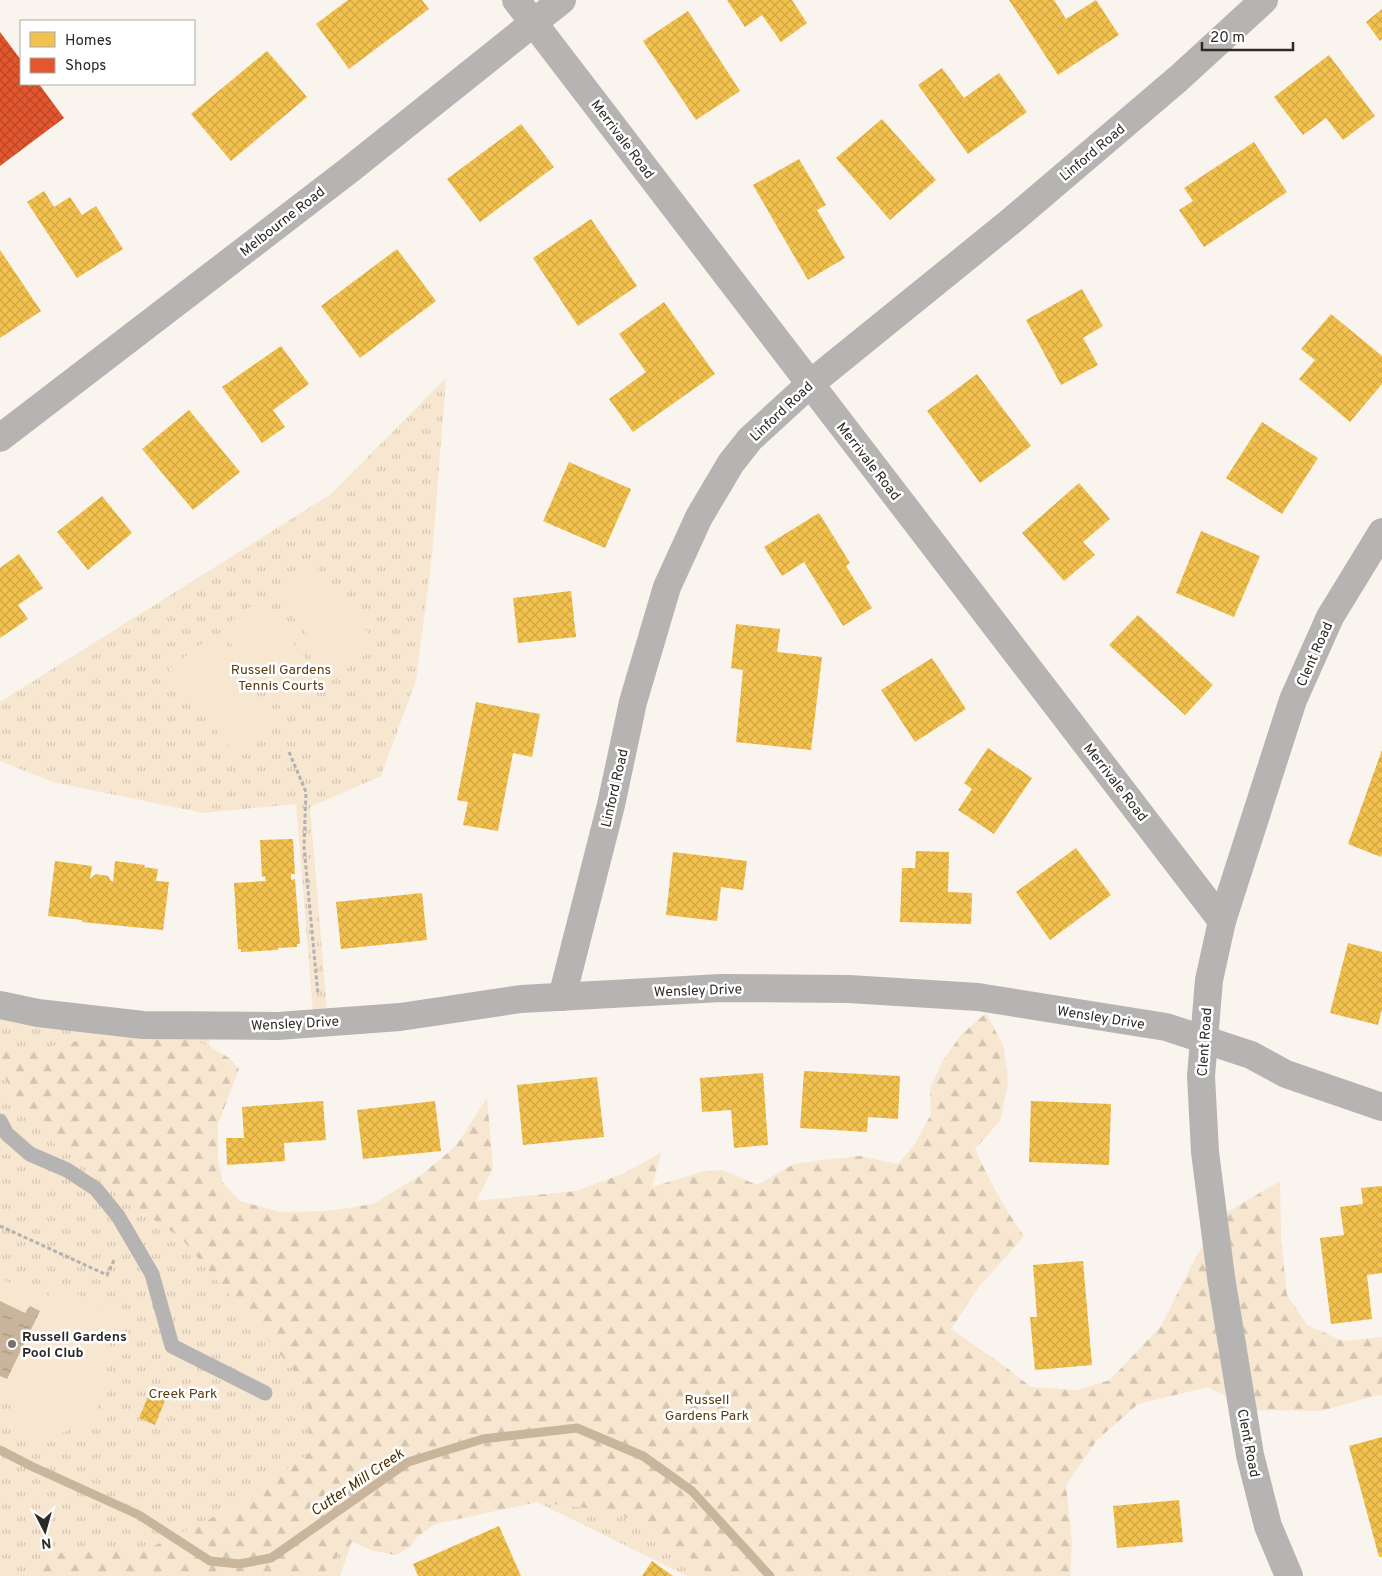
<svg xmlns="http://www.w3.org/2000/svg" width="1382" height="1576" viewBox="0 0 1382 1576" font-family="Overpass,sans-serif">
<defs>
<pattern id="grass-tufts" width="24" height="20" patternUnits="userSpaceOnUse" patternTransform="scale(1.25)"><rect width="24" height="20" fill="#f7e6d0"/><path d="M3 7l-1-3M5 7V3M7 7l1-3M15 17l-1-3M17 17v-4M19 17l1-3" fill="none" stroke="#d4c5b2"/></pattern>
<pattern id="forest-firs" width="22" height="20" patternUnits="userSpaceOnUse" patternTransform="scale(1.25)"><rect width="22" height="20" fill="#f7e6d0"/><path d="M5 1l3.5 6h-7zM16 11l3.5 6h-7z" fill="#d4c5b2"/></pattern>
<pattern id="water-ripples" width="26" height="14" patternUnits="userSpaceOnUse" patternTransform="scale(1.25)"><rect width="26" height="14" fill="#c9b59b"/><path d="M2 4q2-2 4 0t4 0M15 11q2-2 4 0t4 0" fill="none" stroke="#a4937e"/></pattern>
<pattern id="homes-cross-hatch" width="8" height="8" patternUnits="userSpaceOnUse" patternTransform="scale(1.25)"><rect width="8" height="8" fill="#f2c14e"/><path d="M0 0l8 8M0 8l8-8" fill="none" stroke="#d0a644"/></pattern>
<pattern id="shops-cross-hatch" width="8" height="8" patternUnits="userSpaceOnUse" patternTransform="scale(1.25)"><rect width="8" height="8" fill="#e4572e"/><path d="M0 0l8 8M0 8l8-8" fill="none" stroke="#b94827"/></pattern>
</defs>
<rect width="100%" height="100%" fill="#faf4ee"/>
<!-- grass -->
<g fill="url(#grass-tufts)">
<path d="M 446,378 L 432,556 L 416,680 L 381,776 L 310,807 L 327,1011 L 313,1012 L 296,804 L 203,813 L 53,782 L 0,761 L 0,702 L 331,494 Z"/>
<path d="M 0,1005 L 209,1025 L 210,1208 L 1034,1576 L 687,1576 L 537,1502 L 352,1541 L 340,1576 L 0,1576 Z"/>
</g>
<!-- forest -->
<path fill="url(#forest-firs)" d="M 986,1013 L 1004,1047 L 1008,1083 L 1000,1121 L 975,1149 C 989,1180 1004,1208 1024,1236 L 978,1288 L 951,1329 L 1003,1365 L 1031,1387 L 1077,1390 L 1110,1380 L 1161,1326 L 1196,1257 L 1221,1216 L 1280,1181 L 1281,1239 L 1287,1295 L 1307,1325 L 1343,1341 L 1382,1337 L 1382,1396 L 1378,1395 L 1321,1411 L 1252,1410 L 1208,1387 L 1138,1404 L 1097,1440 L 1066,1485 L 1072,1542 L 1070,1576 L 711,1576 L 687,1555 L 617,1512 L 537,1502 L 435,1524 L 417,1537 L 410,1547 L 396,1555 L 374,1551 L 352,1542 L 327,1567 L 324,1576 L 20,1576 L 49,1554 L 154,1546 L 234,1507 L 309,1453 L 307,1386 L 181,1238 L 150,1217 L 90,1166 L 55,1144 L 23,1114 L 10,1089 L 0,1060 L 0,1046 L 19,1049 L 61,1045 L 84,1039 L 127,1040 L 160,1036 L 183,1036 L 209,1046 L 229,1058 L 239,1069 L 218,1124 L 218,1160 L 223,1183 L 240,1201 L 280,1212 L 327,1211 L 373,1204 L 421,1175 L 456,1146 L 487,1098 L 493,1168 L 476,1201 L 576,1191 L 622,1174 L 661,1153 L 652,1187 L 701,1172 L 722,1170 L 757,1185 L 794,1164 L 823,1160 L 860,1156 L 898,1164 L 915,1144 L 931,1114 L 930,1089 L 942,1062 L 961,1035 Z"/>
<!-- garden -->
<g fill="#f7e6d0">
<path d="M 311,560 L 378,645 L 339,675 L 272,590 Z"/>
<path d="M 259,600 L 326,685 L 287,715 L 220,630 Z"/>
<path d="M 208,639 L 274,724 L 236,755 L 169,669 Z"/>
<path d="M 0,1278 L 46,1300 L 55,1283 L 123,1317 L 94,1376 L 109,1384 L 92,1418 L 47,1441 L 7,1424 L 19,1397 L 0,1389 Z"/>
</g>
<!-- water -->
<path fill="url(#water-ripples)" d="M 0,1301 L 25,1313 L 30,1306 L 40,1311 L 7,1379 L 0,1376 Z"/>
<!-- homes -->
<g fill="url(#homes-cross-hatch)">
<path d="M 348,0 L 422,0 L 429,9 L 349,69 L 316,24 Z"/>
<path d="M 727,0 L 792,0 L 807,23 L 781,42 L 762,15 L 745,27 Z"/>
<path d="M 1009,0 L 1054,0 L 1066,19 L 1096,0 L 1119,35 L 1058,75 Z"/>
<path d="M 1382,9 L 1382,39 L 1380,41 L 1366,22 Z"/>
<path d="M 688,11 L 740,91 L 696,120 L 643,41 Z"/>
<path d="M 267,51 L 307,97 L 231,161 L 191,114 Z"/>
<path d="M 1329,55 L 1375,116 L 1343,140 L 1326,118 L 1303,135 L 1274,97 Z"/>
<path d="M 942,68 L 964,98 L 999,73 L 1027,112 L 968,154 L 918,85 Z"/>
<path d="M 882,119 L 936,180 L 890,220 L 836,158 Z"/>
<path d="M 521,124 L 554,167 L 480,222 L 447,179 Z"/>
<path d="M 1254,142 L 1287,192 L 1204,247 L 1179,210 L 1193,201 L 1184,188 Z"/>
<path d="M 799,159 L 826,205 L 817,210 L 845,258 L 808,280 L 753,185 Z"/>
<path d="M 44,191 L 54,207 L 70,197 L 82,215 L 96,206 L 123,249 L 77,278 L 27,202 Z"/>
<path d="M 591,219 L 637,286 L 578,326 L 533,258 Z"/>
<path d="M 397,249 L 436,301 L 360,358 L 321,306 Z"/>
<path d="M 0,250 L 41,311 L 0,338 Z"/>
<path d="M 1082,289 L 1103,326 L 1083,338 L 1098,365 L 1061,385 L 1026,320 Z"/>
<path d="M 664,302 L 715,374 L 633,432 L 609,399 L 646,372 L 619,334 Z"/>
<path d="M 1331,314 L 1382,356 L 1382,384 L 1350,422 L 1299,379 L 1315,360 L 1301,349 Z"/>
<path d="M 281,346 L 309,384 L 273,410 L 285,427 L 262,443 L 222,387 Z"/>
<path d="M 977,374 L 1031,446 L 980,483 L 927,411 Z"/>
<path d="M 189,410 L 240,472 L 193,510 L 142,449 Z"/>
<path d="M 1262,422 L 1318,458 L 1282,514 L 1226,478 Z"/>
<path d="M 569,462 L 631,489 L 605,548 L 543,521 Z"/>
<path d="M 1079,483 L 1110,519 L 1083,542 L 1095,555 L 1064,581 L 1022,533 Z"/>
<path d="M 102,496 L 132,533 L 88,570 L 57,532 Z"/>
<path d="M 819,513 L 850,563 L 846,566 L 872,608 L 843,626 L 804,562 L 782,576 L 764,547 Z"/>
<path d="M 1201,531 L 1260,556 L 1234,617 L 1176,593 Z"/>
<path d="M 19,554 L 43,588 L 18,605 L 28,619 L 0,638 L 0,568 Z"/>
<path d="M 571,591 L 576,637 L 518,643 L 513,598 Z"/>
<path d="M 1138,615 L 1213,685 L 1185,715 L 1109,645 Z"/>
<path d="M 736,624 L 780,629 L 777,652 L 822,657 L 811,750 L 736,742 L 743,670 L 731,668 Z"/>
<path d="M 932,658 L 966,709 L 915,742 L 881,690 Z"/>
<path d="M 476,702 L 540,714 L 532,757 L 513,753 L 498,831 L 463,825 L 468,802 L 457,800 Z"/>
<path d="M 988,748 L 1032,778 L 994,834 L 958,810 L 972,789 L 964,783 Z"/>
<path d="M 1382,750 L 1382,854 L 1381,857 L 1348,844 Z"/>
<path d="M 293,839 L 295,874 L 291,874 L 291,880 L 295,879 L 300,944 L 297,944 L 297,947 L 278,948 L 278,950 L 241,952 L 241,949 L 238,949 L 234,883 L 266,881 L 265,876 L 262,877 L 260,840 Z"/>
<path d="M 1076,848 L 1111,895 L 1050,940 L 1016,892 Z"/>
<path d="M 916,851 L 949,852 L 948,892 L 972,893 L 971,924 L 900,922 L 902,868 L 915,868 Z"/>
<path d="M 673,852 L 747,861 L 743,890 L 721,887 L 717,921 L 666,915 Z"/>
<path d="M 55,861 L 92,866 L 90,879 L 96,874 L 108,876 L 111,881 L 113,882 L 115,861 L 145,865 L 144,867 L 158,869 L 156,881 L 169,882 L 163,930 L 82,922 L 82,920 L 48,916 Z"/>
<path d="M 422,893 L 427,940 L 341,949 L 336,902 Z"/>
<path d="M 1348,943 L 1382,952 L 1382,1009 L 1378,1025 L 1330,1013 Z"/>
<path d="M 804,1071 L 900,1076 L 898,1119 L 868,1117 L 867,1132 L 800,1128 Z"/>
<path d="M 763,1073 L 768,1145 L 734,1148 L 731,1110 L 702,1112 L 700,1078 Z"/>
<path d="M 597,1077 L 604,1137 L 523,1145 L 517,1085 Z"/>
<path d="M 323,1101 L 326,1140 L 284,1143 L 285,1161 L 227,1165 L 226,1138 L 244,1138 L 242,1107 Z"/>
<path d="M 435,1101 L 441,1151 L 363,1159 L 357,1110 Z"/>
<path d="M 1031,1101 L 1111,1104 L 1109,1165 L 1029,1162 Z"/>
<path d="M 1382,1186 L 1382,1273 L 1367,1275 L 1372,1319 L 1331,1324 L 1320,1238 L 1344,1235 L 1340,1207 L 1363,1204 L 1361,1188 Z"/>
<path d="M 1083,1261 L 1092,1365 L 1035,1370 L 1030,1317 L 1037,1317 L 1033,1265 Z"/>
<path d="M 150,1392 L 166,1398 L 155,1425 L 139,1418 Z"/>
<path d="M 1382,1437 L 1382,1557 L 1379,1557 L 1349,1446 Z"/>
<path d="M 1179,1500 L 1183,1542 L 1117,1548 L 1113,1506 Z"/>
<path d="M 499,1526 L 521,1576 L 418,1576 L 413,1564 Z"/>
<path d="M 652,1561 L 673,1576 L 642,1576 Z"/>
</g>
<!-- shops -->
<path fill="url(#shops-cross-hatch)" d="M 0,32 L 21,60 L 21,84 L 39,84 L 64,118 L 0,166 Z"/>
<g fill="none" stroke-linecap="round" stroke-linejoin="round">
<!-- stream -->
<path stroke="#c9b59b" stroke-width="9" d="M 0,1450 L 31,1466 L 139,1515 L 210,1561 L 239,1564 L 271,1558 L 408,1462 L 483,1439 L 577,1428 L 643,1456 L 692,1491 L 770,1576"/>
<!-- path -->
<g stroke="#b3b2af" stroke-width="3" stroke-dasharray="4 2.5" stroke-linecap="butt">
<path d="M 289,752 L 306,792 L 304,847 L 318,995"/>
<path d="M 0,1226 L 107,1275 L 115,1258"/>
</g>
<!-- lane -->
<path stroke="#b6b4b2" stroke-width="15" d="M 0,1121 L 7,1134 L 30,1154 L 67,1170 L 96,1189 L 118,1216 L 152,1274 L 172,1346 L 265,1393"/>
<!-- street -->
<g stroke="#b6b4b2" stroke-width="28">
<path d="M 516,0 L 1222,921"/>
<path d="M 0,438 L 348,171 L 562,0"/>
<path d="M 562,997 L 611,805 L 633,702 L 667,587 L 699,517 L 731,463 L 750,439 L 810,384 L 1010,222 L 1179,78 L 1264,0"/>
<path d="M 0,1005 L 38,1013 L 143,1025 L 278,1026 L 400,1017 L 521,999 L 721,988 L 849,989 L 978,997 L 1166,1027 L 1251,1055 L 1286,1074 L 1382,1107"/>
<path d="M 1289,1576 L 1268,1526 L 1250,1455 L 1221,1277 L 1205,1152 L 1201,1076 L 1209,980 L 1222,921 L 1293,700 L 1330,617 L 1382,532"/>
</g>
</g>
<!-- markers -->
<circle fill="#75716c" stroke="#fff" stroke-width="2" cx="12" cy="1344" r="5"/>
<g text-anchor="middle" stroke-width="5" stroke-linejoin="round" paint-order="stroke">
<!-- street labels -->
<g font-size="14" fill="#2d2a26" stroke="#fff">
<text transform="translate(623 139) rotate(53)" y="5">Merrivale Road</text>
<text transform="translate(1092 152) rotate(-40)" y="5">Linford Road</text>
<text transform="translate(282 221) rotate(-38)" y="5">Melbourne Road</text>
<text transform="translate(781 411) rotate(-43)" y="5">Linford Road</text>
<text transform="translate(869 461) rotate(52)" y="5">Merrivale Road</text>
<text transform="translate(1314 654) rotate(-66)" y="5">Clent Road</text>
<text transform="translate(1116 782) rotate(52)" y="5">Merrivale Road</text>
<text transform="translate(614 788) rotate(-77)" y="5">Linford Road</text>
<text transform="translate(698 990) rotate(-2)" y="5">Wensley Drive</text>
<text transform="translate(1101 1017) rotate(9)" y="5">Wensley Drive</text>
<text transform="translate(295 1023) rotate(-3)" y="5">Wensley Drive</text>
<text transform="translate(1204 1042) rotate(-86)" y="5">Clent Road</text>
<text transform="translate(1249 1443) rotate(79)" y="5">Clent Road</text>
</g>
<!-- park labels -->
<g font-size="14" fill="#593d13" stroke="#fff">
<text x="281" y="674">Russell Gardens<tspan x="281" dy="16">Tennis Courts</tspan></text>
<text x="183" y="1398">Creek Park</text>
<text x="707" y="1404">Russell<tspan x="707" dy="16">Gardens Park</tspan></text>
</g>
<!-- poi labels -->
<g font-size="14" font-weight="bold" fill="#2d2a26" stroke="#fff" text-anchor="start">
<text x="22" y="1341">Russell Gardens<tspan x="22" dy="16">Pool Club</tspan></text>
</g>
<!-- water labels -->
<g font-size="15" font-style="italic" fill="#4d3204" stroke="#fff">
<text transform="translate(357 1482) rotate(-34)" y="5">Cutter Mill Creek</text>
</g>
</g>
<!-- legend -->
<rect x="20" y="20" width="175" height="65" fill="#ffffff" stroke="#abaaa8"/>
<rect x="30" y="32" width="25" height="15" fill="#f2c14e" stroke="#abaaa8"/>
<text x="65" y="45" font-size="15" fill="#2d2a26">Homes</text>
<rect x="30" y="58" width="25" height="15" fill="#e4572e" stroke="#abaaa8"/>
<text x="65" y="70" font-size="15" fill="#2d2a26">Shops</text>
<!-- north arrow -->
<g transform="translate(45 1531) rotate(174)" stroke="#ffffff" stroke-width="4" paint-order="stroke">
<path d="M0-4L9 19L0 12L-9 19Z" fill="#2d2a26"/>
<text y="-8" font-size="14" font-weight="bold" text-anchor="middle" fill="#2d2a26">N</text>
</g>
<!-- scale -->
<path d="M1202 42v8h91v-8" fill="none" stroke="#2d2a26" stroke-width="2.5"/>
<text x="1210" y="42" font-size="15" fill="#2d2a26" stroke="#ffffff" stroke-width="4" paint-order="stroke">20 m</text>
</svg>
